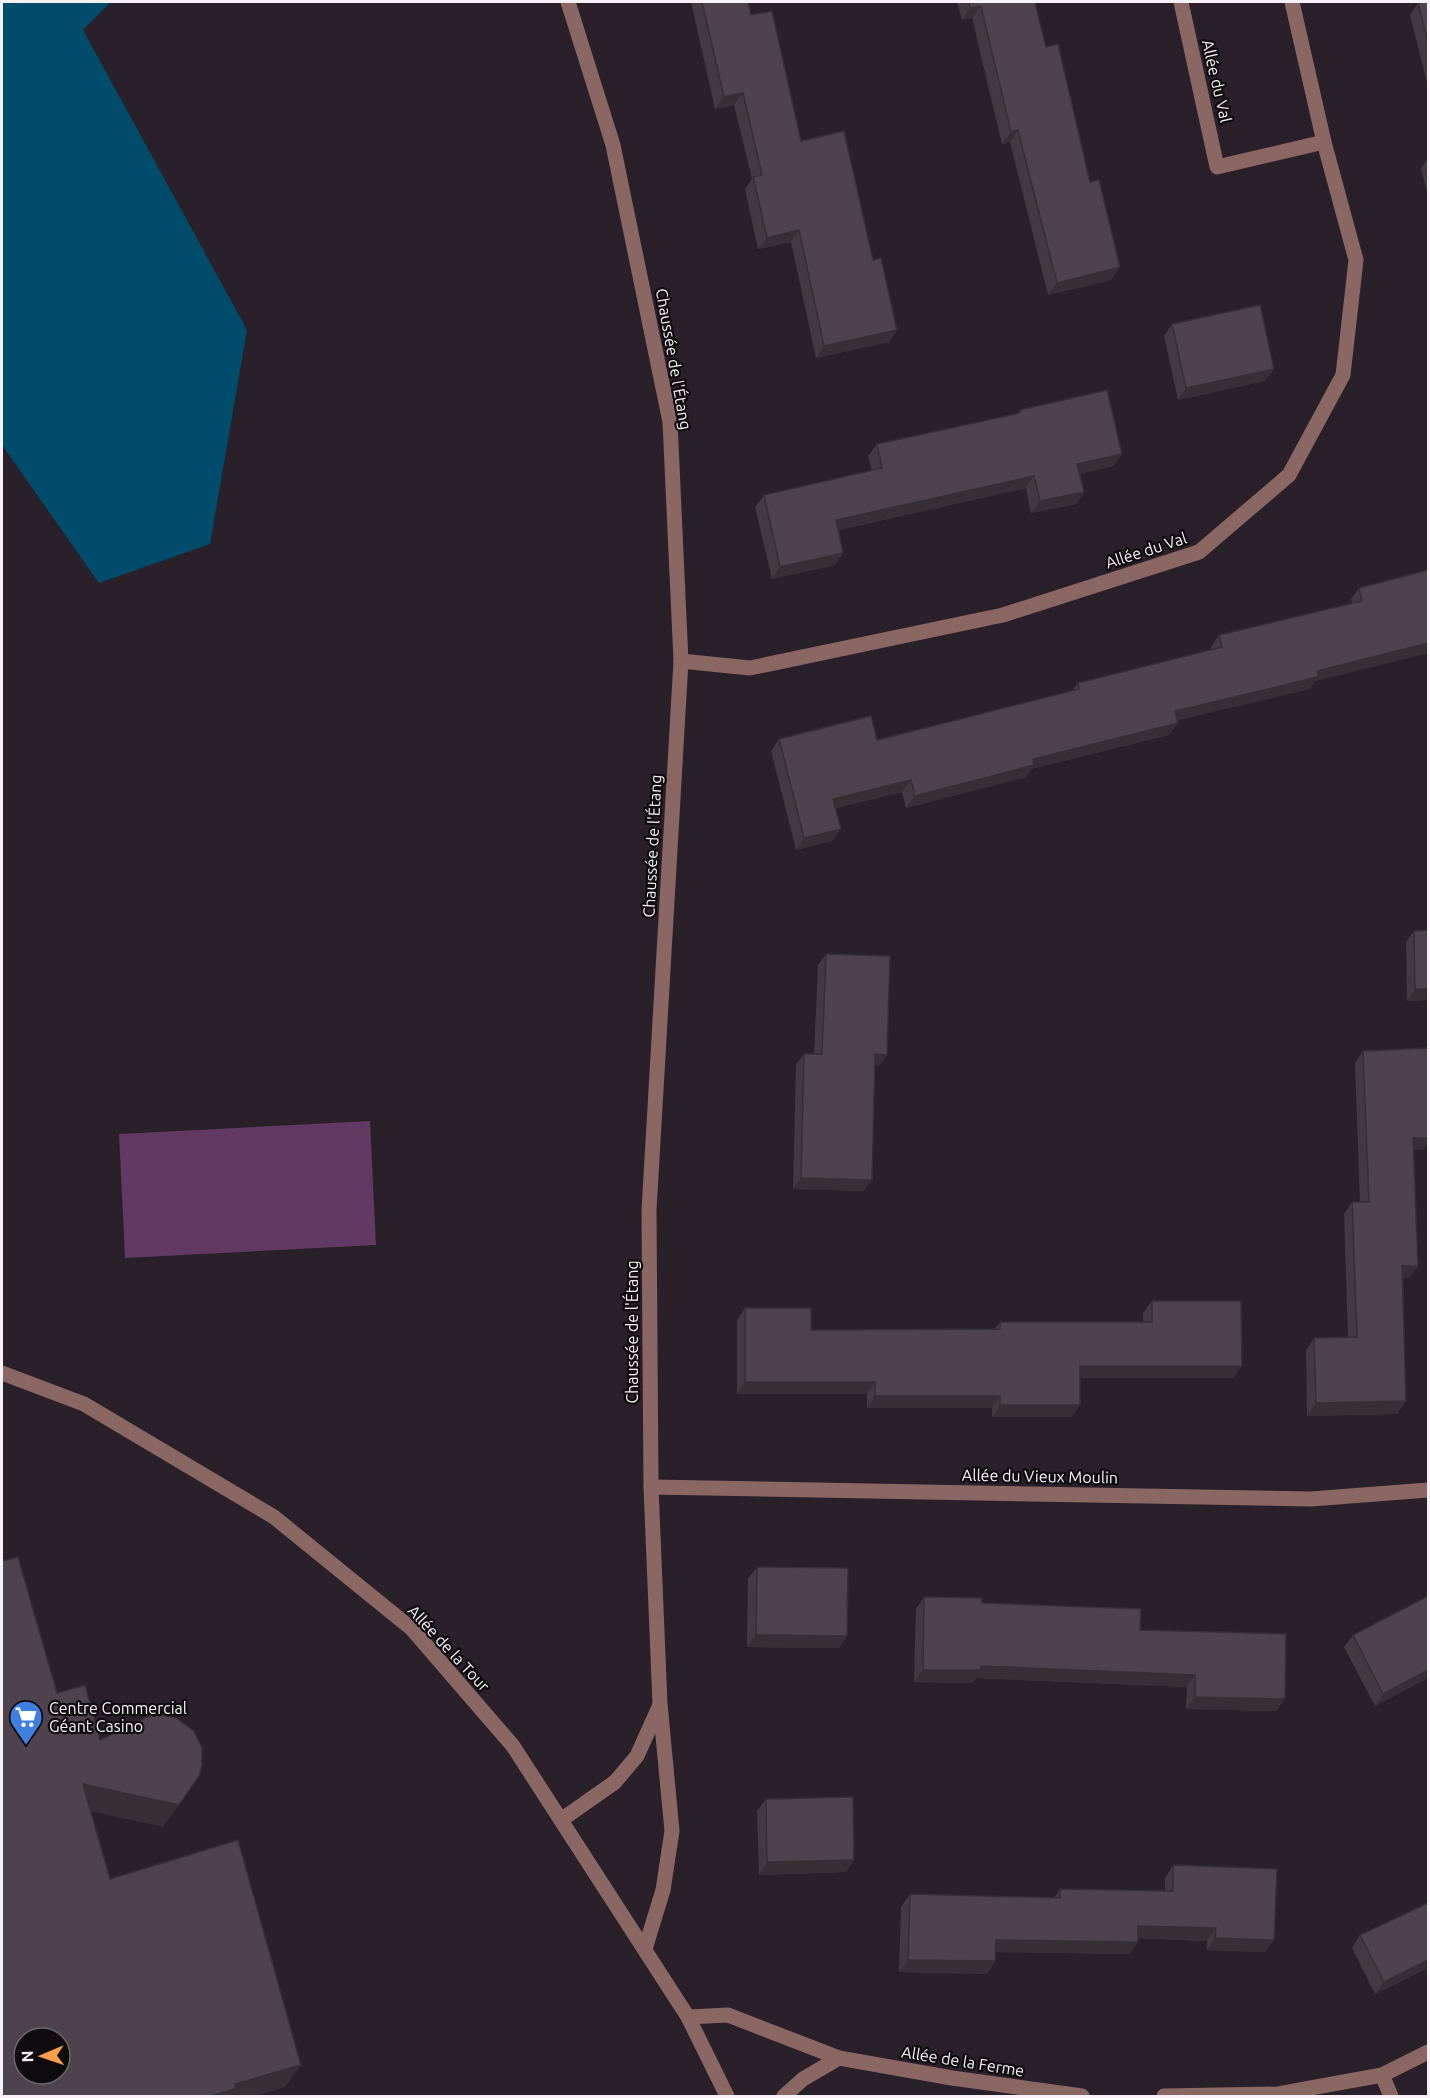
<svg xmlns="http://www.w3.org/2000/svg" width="1430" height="2098" viewBox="0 0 1430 2098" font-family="Ubuntu,sans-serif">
<rect width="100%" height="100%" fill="#292029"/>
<!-- green -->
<path fill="#623962" d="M 370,1121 L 376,1245 L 125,1258 L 119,1134 Z"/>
<!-- water -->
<path fill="#014c6c" d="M 2,2 L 111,2 L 83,30 L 247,330 L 210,544 L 99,583 L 2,445 Z"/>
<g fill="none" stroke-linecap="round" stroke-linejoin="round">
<!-- minor -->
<g stroke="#8b6764" stroke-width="15">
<path d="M 568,2 L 613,145 L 670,422 L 681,661 L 649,1210 L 651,1487 L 660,1704 L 672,1831 L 663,1890 L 645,1949"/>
<path d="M 1181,2 L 1217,167 L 1324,142"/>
<path d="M 681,661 L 750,668 L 1003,615 L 1199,552 L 1289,475 L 1343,375 L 1356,260 L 1324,142 L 1292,2"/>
<path d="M 2,1373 L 84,1404 L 274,1517 L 412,1629 L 513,1746 L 688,2017 L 727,2096"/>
<path d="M 651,1487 L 1311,1499 L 1428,1490"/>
<path d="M 561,1820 L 615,1782 L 637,1756 L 659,1707"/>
<path d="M 688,2017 L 728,2015 L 839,2058 L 952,2078 L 1082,2096"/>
<path d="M 1382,2075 L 1391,2096"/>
<path d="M 784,2096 L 803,2079 L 839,2058"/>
<path d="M 1164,2096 L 1278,2094 L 1382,2075 L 1428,2052"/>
</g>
</g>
<!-- wall -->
<g fill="#433a41">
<path d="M 691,2 L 748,2 L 751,15 L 801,141 L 873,260 L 897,330 L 889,342 L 816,358 L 791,242 L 758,249 L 745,189 L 752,179 L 734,105 L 715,109 Z"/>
<path d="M 957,2 L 1035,2 L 1046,47 L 1090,182 L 1120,267 L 1111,280 L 1048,295 L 1010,142 L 1002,144 L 972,18 L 962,20 Z"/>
<path d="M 1428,2 L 1428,86 L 1410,15 L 1418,3 Z"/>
<path d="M 1428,158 L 1428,196 L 1421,168 Z"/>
<path d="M 1172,324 L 1274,369 L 1265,381 L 1178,400 L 1164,336 Z"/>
<path d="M 1020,410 L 1122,454 L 1113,466 L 1080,474 L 1084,492 L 1076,504 L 1031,513 L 1026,488 L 839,530 L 843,553 L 835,565 L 772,579 L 755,507 L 764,495 L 872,471 L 868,456 L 877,444 L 1017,414 Z"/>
<path d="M 1428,570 L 1428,653 L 1315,681 L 1310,689 L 1177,720 L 1169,735 L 1031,769 L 1026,777 L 906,808 L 902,792 L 836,808 L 832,841 L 796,850 L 771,751 L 779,739 L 877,740 L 1072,691 L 1078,683 L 1211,650 L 1211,647 L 1219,635 L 1352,604 L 1351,599 L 1359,588 Z"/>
<path d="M 1414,931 L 1428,1000 L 1407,1001 L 1406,942 Z"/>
<path d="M 826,954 L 887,1055 L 879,1066 L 874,1066 L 864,1191 L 793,1189 L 796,1065 L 804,1054 L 814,1054 L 818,965 Z"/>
<path d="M 1363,1051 L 1423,1150 L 1414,1150 L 1418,1266 L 1409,1278 L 1403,1278 L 1406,1401 L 1397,1414 L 1307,1416 L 1306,1350 L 1314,1338 L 1348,1337 L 1344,1214 L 1352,1202 L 1360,1202 L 1355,1063 Z"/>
<path d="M 1152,1301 L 1233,1378 L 1080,1378 L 1072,1417 L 992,1417 L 992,1408 L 867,1408 L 867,1394 L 737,1394 L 737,1320 L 745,1308 L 811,1330 L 994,1329 L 1000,1322 L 1143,1322 L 1143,1313 Z"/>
<path d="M 757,1567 L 847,1636 L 839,1648 L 747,1647 L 748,1579 Z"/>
<path d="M 1428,1596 L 1428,1678 L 1375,1706 L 1344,1647 L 1353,1635 Z"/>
<path d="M 924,1597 L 982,1603 L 1140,1630 L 1285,1699 L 1276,1711 L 1186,1709 L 1187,1687 L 976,1678 L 973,1683 L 914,1682 L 916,1609 Z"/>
<path d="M 766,1799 L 854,1860 L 846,1872 L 759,1875 L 757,1811 Z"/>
<path d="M 1173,1865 L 1265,1952 L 1207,1950 L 1207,1941 L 1138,1938 L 1138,1942 L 1129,1954 L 996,1952 L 995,1961 L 987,1974 L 899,1972 L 901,1907 L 910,1894 L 1054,1898 L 1060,1889 L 1165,1891 L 1165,1878 Z"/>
<path d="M 1360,1935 L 1428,1968 L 1375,1994 L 1352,1948 Z"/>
</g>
<!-- shaded-wall -->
<g fill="#372f35">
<path d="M 981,6 L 972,18 L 962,20 L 970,8 Z"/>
<path d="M 743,93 L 734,105 L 715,109 L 724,97 Z"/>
<path d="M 1018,130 L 1010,142 L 1002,144 L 1011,132 Z"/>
<path d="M 799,230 L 791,242 L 758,249 L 767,238 Z"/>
<path d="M 1120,267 L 1111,280 L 1048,295 L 1057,283 Z"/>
<path d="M 897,330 L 889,342 L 816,358 L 824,346 Z"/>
<path d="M 1274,369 L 1265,381 L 1178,400 L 1186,388 Z"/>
<path d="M 1122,454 L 1113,466 L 1069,476 L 1077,464 Z"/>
<path d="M 1034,476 L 1026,488 L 828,532 L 836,520 Z"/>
<path d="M 1084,492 L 1076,504 L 1031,513 L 1040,501 Z"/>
<path d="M 843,553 L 835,565 L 772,579 L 780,567 Z"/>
<path d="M 1428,643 L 1428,653 L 1315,681 L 1310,689 L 1166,723 L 1175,711 L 1317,671 Z"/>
<path d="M 1178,723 L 1169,735 L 1031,769 L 1026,777 L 906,808 L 915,796 L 1033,759 Z"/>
<path d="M 911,780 L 902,792 L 825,811 L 833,799 Z"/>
<path d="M 841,829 L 832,841 L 796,850 L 804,838 Z"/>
<path d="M 1415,989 L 1428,989 L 1428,1000 L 1407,1001 Z"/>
<path d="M 875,1054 L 887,1055 L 879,1066 L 867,1066 Z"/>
<path d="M 1413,1138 L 1428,1138 L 1428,1142 L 1423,1150 L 1405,1150 Z"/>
<path d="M 801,1178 L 872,1180 L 864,1191 L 793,1189 Z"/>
<path d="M 1402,1266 L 1418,1266 L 1409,1278 L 1394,1278 Z"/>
<path d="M 1080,1366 L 1242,1366 L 1233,1378 L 1072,1378 Z"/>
<path d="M 745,1382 L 875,1382 L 867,1394 L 737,1394 Z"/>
<path d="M 875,1396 L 1000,1396 L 992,1408 L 867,1408 Z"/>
<path d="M 1406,1401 L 1397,1414 L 1307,1416 L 1316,1403 Z"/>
<path d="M 1000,1405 L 1080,1405 L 1072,1417 L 992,1417 Z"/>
<path d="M 756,1635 L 847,1636 L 839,1648 L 747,1647 Z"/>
<path d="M 981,1666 L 1195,1675 L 1187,1687 L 976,1678 L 973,1683 L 914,1682 L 923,1670 Z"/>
<path d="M 1428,1670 L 1428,1678 L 1375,1706 L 1383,1694 Z"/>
<path d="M 1195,1697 L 1285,1699 L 1276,1711 L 1186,1709 Z"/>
<path d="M 83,1784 L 179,1805 L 163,1827 L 67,1806 Z"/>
<path d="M 854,1860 L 846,1872 L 759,1875 L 767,1862 Z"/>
<path d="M 1138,1926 L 1216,1928 L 1207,1941 L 1130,1938 Z"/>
<path d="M 1215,1938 L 1274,1940 L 1265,1952 L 1207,1950 Z"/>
<path d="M 996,1940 L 1138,1942 L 1129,1954 L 987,1952 Z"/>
<path d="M 908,1960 L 995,1961 L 987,1974 L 899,1972 Z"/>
<path d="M 1428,1960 L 1428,1968 L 1375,1994 L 1384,1982 Z"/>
<path d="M 301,2065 L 285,2087 L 253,2097 L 208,2097 L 235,2084 Z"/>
</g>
<!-- building -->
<g fill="#4e434c" stroke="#372f35" stroke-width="1.5" fill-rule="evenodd">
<path d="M 702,2 L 748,2 L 751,15 L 772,11 L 801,141 L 844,131 L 873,260 L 881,258 L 897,330 L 824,346 L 799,230 L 767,238 L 753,177 L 762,175 L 743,93 L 724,97 Z"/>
<path d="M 969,2 L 1035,2 L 1046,47 L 1058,44 L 1090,182 L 1099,180 L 1120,267 L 1057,283 L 1018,130 L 1011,132 L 981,6 L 970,8 Z"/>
<path d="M 1425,2 L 1428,2 L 1428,42 L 1418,3 Z"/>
<path d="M 1260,305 L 1274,369 L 1186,388 L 1172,324 Z"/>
<path d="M 1107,390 L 1122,454 L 1077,464 L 1084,492 L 1040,501 L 1034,476 L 836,520 L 843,553 L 780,567 L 764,495 L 882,468 L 877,444 L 1020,413 L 1020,410 Z"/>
<path d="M 1428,570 L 1428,643 L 1317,671 L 1318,677 L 1175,711 L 1178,723 L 1033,759 L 1034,765 L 915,796 L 911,780 L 833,799 L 841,829 L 804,838 L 779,739 L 871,716 L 877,740 L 1079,689 L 1078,683 L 1222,647 L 1219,635 L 1362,601 L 1359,588 Z"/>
<path d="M 1428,930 L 1428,989 L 1415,989 L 1414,931 Z"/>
<path d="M 826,954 L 890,956 L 887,1055 L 875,1054 L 872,1180 L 801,1178 L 804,1054 L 822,1054 Z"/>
<path d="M 1428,1048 L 1428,1138 L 1413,1138 L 1418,1266 L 1402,1266 L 1406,1401 L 1316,1403 L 1314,1338 L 1357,1337 L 1352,1202 L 1369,1202 L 1363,1051 Z"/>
<path d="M 1152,1301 L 1241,1301 L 1242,1366 L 1080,1366 L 1080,1405 L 1000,1405 L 1000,1396 L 875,1396 L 875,1382 L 745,1382 L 745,1308 L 811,1308 L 811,1330 L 1000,1329 L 1000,1322 L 1152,1322 Z"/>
<path d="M 18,1557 L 57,1693 L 85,1685 L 100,1740 L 147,1717 L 162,1715 L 176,1718 L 194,1731 L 202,1748 L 202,1766 L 199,1776 L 179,1805 L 83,1784 L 110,1879 L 238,1840 L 301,2065 L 235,2084 L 235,2089 L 208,2097 L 2,2097 L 2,1561 ZM 24,2038 L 60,2038 L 60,2074 L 24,2074 Z"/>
<path d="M 757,1567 L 848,1568 L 847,1636 L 756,1635 Z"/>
<path d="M 1428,1596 L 1428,1670 L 1383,1694 L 1353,1635 Z"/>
<path d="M 924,1597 L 982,1598 L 982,1603 L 1141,1609 L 1140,1630 L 1286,1634 L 1285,1699 L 1195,1697 L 1195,1675 L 981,1666 L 981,1670 L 923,1670 Z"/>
<path d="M 853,1797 L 854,1860 L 767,1862 L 766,1799 Z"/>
<path d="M 1173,1865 L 1277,1869 L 1274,1940 L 1215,1938 L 1216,1928 L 1138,1926 L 1138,1942 L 996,1940 L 995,1961 L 908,1960 L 910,1894 L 1060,1898 L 1060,1889 L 1173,1891 Z"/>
<path d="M 1428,1903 L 1428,1960 L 1384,1982 L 1360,1935 Z"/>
</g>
<!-- icons -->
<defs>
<g id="supermarket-pin" transform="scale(1.725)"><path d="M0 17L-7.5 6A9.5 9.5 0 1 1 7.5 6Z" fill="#3f7fe0" stroke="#0f0b0f"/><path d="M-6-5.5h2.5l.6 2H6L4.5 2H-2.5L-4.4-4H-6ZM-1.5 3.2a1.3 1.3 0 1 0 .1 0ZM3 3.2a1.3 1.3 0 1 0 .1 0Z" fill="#fff"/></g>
</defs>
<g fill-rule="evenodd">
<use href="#supermarket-pin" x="26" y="1717"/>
</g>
<g text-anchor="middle" stroke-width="4.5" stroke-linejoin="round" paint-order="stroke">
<!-- street labels -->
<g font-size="16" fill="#f8f2f8" stroke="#0f0b0f">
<text transform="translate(1217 81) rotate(77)" y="6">Allée du Val</text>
<text transform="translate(674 359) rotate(80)" y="6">Chaussée de l'Étang</text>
<text transform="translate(1146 550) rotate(-18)" y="6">Allée du Val</text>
<text transform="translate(652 846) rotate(-87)" y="6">Chaussée de l'Étang</text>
<text transform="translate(632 1332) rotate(-90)" y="6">Chaussée de l'Étang</text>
<text transform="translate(1040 1476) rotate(1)" y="6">Allée du Vieux Moulin</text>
<text transform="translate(449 1648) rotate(47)" y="6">Allée de la Tour</text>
<text transform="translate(963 2061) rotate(9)" y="6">Allée de la Ferme</text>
</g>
<!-- poi labels -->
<g font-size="16" fill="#f8f2f8" stroke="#0f0b0f" text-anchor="start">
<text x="49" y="1714">Centre Commercial<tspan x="49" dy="18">Géant Casino</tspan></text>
</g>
</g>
<!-- border -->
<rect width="1430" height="2098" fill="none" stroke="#f8f2f8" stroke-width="6"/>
<!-- north arrow -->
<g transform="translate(42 2056) rotate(268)"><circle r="28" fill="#0f0b0f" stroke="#6c676c" stroke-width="1.5"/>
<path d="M0-4.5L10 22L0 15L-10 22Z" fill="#f8a14a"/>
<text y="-9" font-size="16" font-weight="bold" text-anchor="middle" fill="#f8f2f8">N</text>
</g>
</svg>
